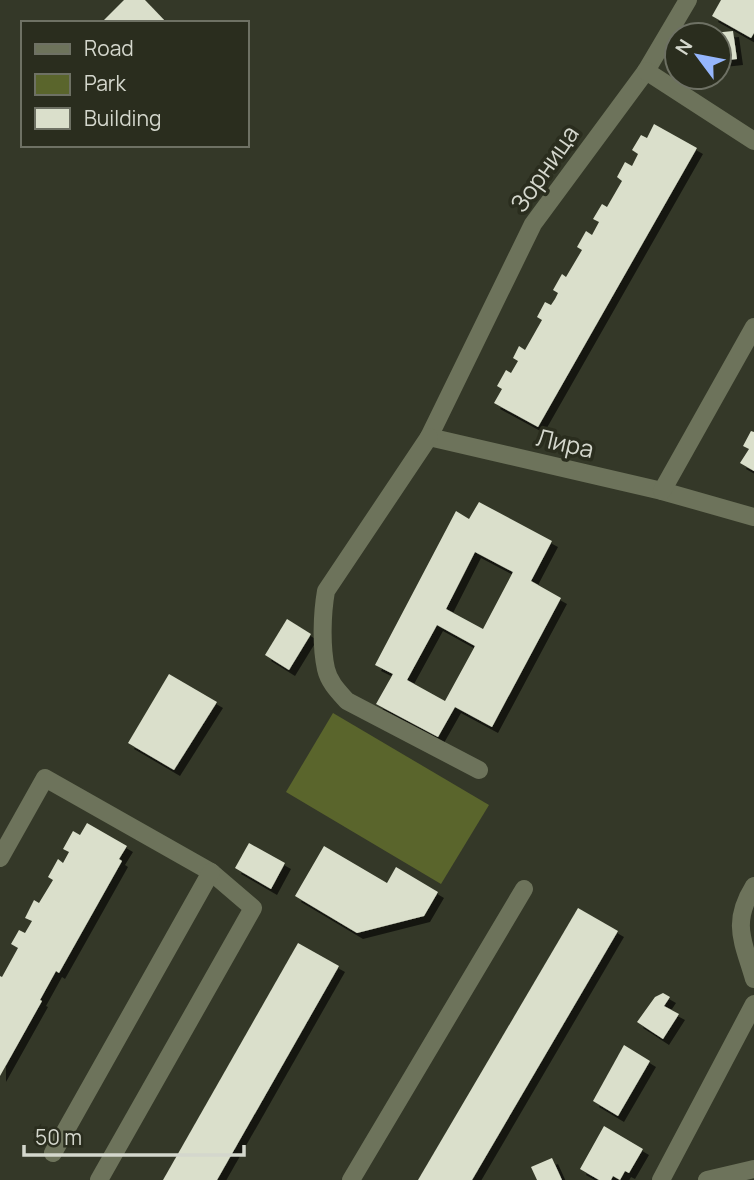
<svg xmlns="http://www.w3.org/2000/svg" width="754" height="1180" viewBox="0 0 754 1180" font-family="Manrope,sans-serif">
<defs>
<filter id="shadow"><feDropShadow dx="6" dy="6" stdDeviation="0" flood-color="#0009"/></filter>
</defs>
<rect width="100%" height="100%" fill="#343828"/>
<!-- green -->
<path fill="#5a652c" d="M 333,713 L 489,805 L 441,884 L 286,792 Z"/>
<!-- building -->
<g fill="#dadfcb" fill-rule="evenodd" filter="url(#shadow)">
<path d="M 124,0 L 145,0 L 167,23 L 101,23 Z"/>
<path d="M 721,0 L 754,0 L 754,33 L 751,38 L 712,16 Z"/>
<path d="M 733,31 L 737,59 L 719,61 L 719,35 L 713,33 Z"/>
<path d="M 654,124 L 697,148 L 538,427 L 494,403 L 502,389 L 497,386 L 506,370 L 511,373 L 518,361 L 513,358 L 519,346 L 525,350 L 542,320 L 537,317 L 545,302 L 551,305 L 555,299 L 558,293 L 553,290 L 562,274 L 566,277 L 582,250 L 577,247 L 586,231 L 592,235 L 599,222 L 593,219 L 602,204 L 607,207 L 622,181 L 617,177 L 625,162 L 632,166 L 638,154 L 632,150 L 641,135 L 647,138 Z"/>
<path d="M 751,431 L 754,432 L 754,471 L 740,463 L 749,449 L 743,446 Z"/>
<path d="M 479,502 L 552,541 L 531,581 L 561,598 L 492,727 L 455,707 L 438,737 L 376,704 L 393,674 L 375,665 L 456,511 L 469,519 ZM 475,552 L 513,572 L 483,629 L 446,609 ZM 437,625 L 475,646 L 445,701 L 407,680 Z"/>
<path d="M 287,619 L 311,634 L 289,670 L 265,655 Z"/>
<path d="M 169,674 L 217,702 L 174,770 L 128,743 Z"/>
<path d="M 87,823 L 127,846 L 119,859 L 122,861 L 59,973 L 56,971 L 40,1000 L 42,1001 L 0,1076 L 0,976 L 2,977 L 18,948 L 11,944 L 19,930 L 25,933 L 32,921 L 25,918 L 34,900 L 39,903 L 53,880 L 48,877 L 58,859 L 63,863 L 69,852 L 63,849 L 73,831 L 80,835 Z"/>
<path d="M 249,843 L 285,863 L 271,889 L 235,868 Z"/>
<path d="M 324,846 L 387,883 L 396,867 L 438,892 L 424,916 L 357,933 L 295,896 Z"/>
<path d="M 578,908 L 618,931 L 472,1180 L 418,1180 Z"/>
<path d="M 298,943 L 339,966 L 217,1180 L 163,1180 Z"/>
<path d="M 663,993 L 670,997 L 664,1006 L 679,1014 L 663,1039 L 637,1022 L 655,997 Z"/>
<path d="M 624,1045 L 650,1061 L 618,1116 L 593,1101 Z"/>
<path d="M 604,1126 L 643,1149 L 629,1173 L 625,1171 L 620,1180 L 613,1176 L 611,1180 L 599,1180 L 580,1169 Z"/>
<path d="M 552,1158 L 562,1180 L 537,1180 L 531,1167 Z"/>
</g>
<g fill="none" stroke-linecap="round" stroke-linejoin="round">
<!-- minor -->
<g stroke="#6d735b" stroke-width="18">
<path d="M 688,0 L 646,71 L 533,224 L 429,437 L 662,491 L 754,517"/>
<path d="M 646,71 L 754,141"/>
<path d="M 429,437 L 326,591 C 322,614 321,646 326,669 C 329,682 338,691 347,701 L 479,770"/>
<path d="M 662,491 L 754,327"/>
<path d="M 0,858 L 45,778 L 211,872 L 253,908 L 99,1180"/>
<path d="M 754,886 C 731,923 743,941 754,979"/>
<path d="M 53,1153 L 211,872"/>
<path d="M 351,1180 L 524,889"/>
<path d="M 661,1180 L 754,1004"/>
<path d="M 707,1180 L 754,1169"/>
</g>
</g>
<g text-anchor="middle" stroke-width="7" stroke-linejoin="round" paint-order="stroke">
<!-- street labels -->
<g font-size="24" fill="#d4d7cd" stroke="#2a2d1e">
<text transform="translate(545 169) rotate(-55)" y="8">Зорница</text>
<text transform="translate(565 444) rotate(13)" y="8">Лира</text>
</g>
</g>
<!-- legend -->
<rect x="21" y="21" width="228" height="126" fill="#2a2d1e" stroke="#6e7164" stroke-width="2"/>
<rect x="35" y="44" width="35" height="10" fill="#6d735b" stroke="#6e7164" stroke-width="2"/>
<text x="84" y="56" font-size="21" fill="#d4d7cd">Road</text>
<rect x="35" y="74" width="35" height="21" fill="#5a652c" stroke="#6e7164" stroke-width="2"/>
<text x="84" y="91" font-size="21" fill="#d4d7cd">Park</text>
<rect x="35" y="108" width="35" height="21" fill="#dadfcb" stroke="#6e7164" stroke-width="2"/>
<text x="84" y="126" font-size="21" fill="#d4d7cd">Building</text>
<!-- north arrow -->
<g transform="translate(698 56) rotate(302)"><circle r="33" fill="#2a2d1e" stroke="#6e7164" stroke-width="2"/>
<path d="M0-5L12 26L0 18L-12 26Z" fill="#95b6fd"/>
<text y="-10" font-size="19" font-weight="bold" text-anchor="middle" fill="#d4d7cd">N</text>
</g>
<!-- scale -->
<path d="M24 1145v10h220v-10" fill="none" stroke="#d4d7cd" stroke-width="3.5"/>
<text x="35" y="1145" font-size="21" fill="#d4d7cd" stroke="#2a2d1e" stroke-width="5" paint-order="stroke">50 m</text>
</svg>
